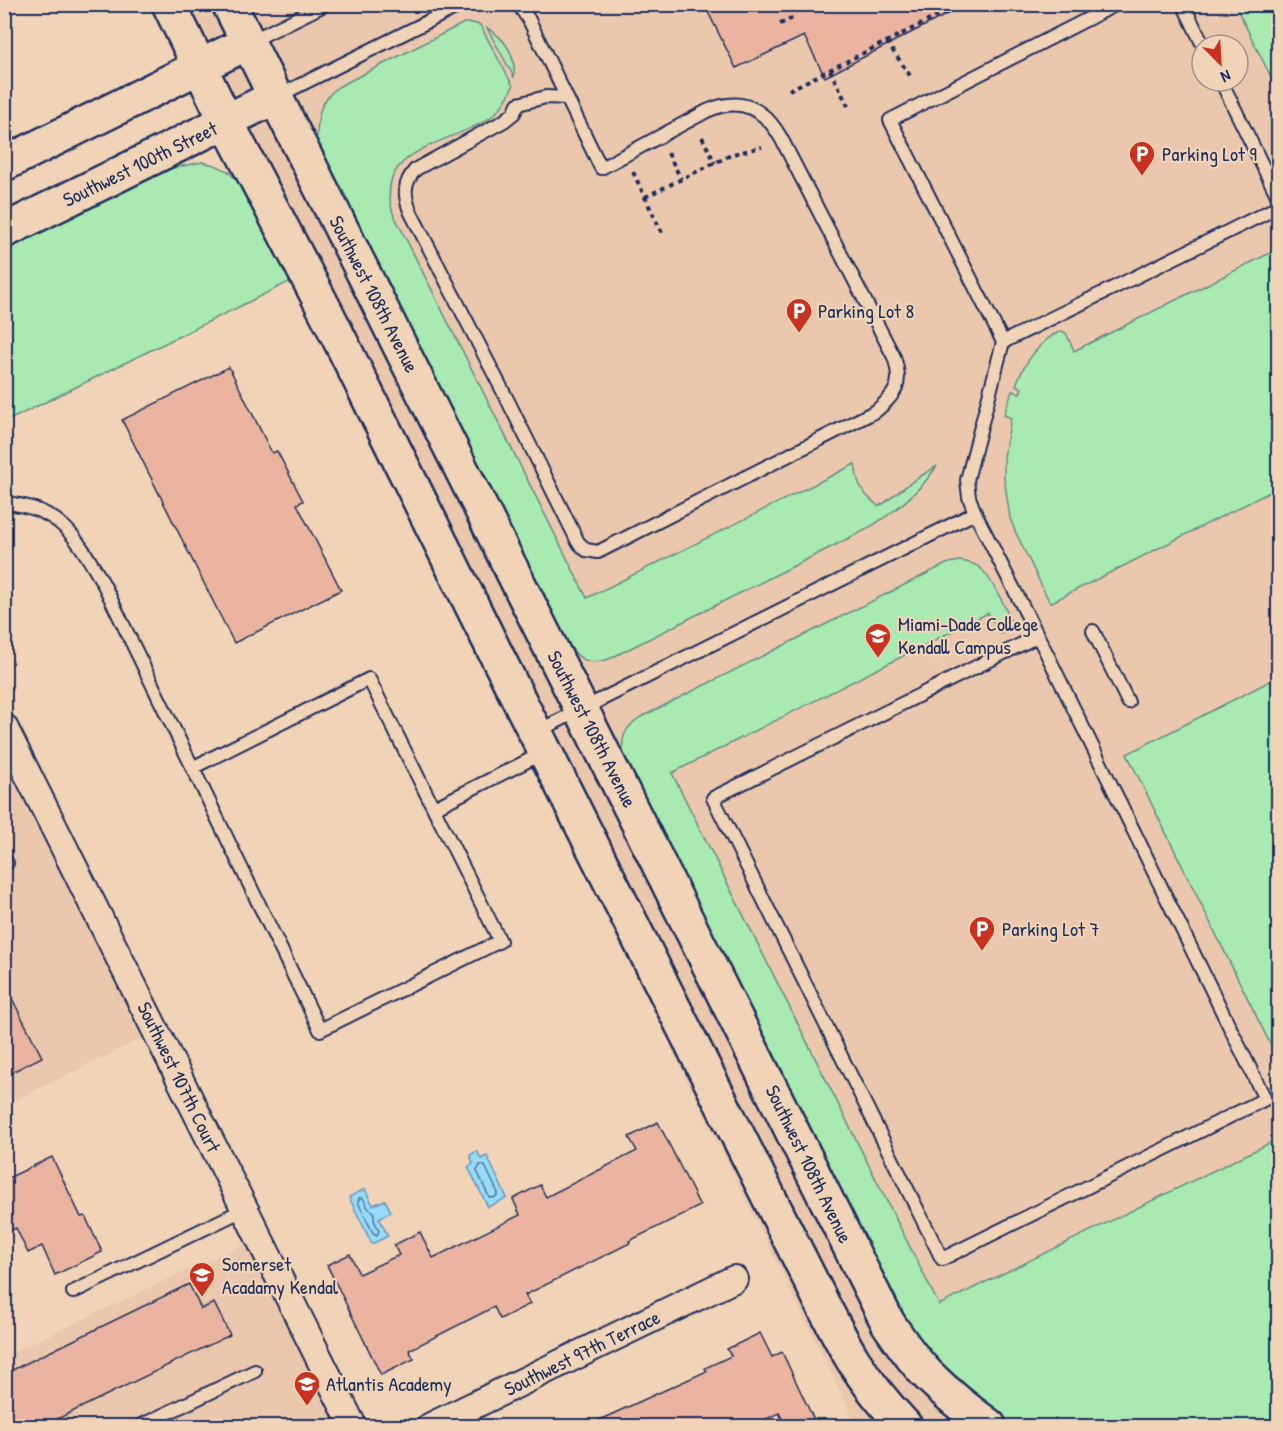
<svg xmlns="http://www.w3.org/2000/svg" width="1283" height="1431" viewBox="0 0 1283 1431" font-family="'Patrick Hand',sans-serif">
<rect width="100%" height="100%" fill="#f1d4b7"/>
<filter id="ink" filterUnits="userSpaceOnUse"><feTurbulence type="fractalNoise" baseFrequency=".0167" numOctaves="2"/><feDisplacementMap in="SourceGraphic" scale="12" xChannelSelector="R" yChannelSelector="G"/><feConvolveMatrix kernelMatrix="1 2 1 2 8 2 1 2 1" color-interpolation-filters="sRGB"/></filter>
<g filter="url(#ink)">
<!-- built -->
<g fill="#ebc7ae" fill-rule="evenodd">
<path d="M 149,5 L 1278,5 L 1278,1426 L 857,1426 L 666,1037 L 291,281 ZM 1202,45 L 1238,45 L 1238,81 L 1202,81 Z"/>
<path d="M 4,747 L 145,1037 L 5,1105 L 4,1105 Z"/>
<path d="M 250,1241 L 341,1426 L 5,1426 L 4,1356 Z"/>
</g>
<!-- green -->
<g fill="#a9e9b2" stroke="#628c88" stroke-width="1.5">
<path d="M 1235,5 L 1278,5 L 1278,91 Z"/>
<path d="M 464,23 L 472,23 L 480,25 L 513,86 C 508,98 501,109 491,117 C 454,144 371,147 393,213 L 587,598 L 855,464 C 858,486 860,491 878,506 C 885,504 888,500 893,496 C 907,485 922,475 937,466 C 918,494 894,513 865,530 L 609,659 C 592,664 582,663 571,648 L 522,562 L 316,144 C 319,118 315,106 338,87 Z"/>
<path d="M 487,28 C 506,39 516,55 514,77 Z"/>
<path d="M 202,162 L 215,165 L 228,171 L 239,183 L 271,237 L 291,281 L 5,422 L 5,248 L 131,186 L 168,169 Z"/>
<path d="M 1278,249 L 1278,488 L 1050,603 L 1015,531 L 1010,518 L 1004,477 L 1004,456 L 1011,418 L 1004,415 L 1012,391 L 1020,393 L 1022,388 L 1016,385 C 1023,365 1041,338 1062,331 L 1066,333 L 1074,351 Z"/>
<path d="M 960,561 C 967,562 973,563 979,567 C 988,573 1008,610 1010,621 C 1011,626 1008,629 1004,633 L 1000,634 L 988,613 L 672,773 L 939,1305 L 1278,1139 L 1278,1426 L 1013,1426 C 996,1414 977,1402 961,1387 C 938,1366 920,1340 901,1315 L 625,761 C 620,742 622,730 639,718 L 942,566 L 949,563 Z"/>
<path d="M 1278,677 L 1278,1060 L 1127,754 Z"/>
</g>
<!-- water -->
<g fill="#97dbf9" stroke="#6596bb" stroke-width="1.5">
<path d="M 477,1151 L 481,1159 L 487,1156 L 507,1198 L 488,1207 L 468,1167 L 473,1164 L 470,1155 Z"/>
<path d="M 365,1189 L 373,1205 L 385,1200 L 391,1212 L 379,1218 L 388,1236 L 372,1244 L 349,1197 Z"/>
</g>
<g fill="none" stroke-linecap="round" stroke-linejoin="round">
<!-- shore -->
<g stroke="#4d749c" stroke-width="1.5">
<path d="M 480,1165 L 485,1166 L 498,1193 L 497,1196 L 493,1198 L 489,1197 L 477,1171 Z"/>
<path d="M 359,1198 L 363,1198 L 368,1208 L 374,1212 L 374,1220 L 379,1231 L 377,1235 L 373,1233 L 358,1202 Z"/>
</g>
</g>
<!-- building -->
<g fill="#ebb4a1" stroke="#1b2f5e" stroke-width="1.5">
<path d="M 704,4 L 967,4 L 825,77 L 804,36 L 736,68 Z"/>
<path d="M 229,367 L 272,453 L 277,451 L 303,501 L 297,504 L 341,590 L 234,643 L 122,420 Z"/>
<path d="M 4,983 L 42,1057 L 4,1076 Z"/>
<path d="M 658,1122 L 700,1206 L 629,1241 L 630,1243 L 525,1295 L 530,1304 L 500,1319 L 494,1307 L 409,1350 L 414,1359 L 381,1375 L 327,1265 L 350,1254 L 359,1274 L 399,1255 L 394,1245 L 420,1232 L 433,1258 L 520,1215 L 513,1199 L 540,1185 L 546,1197 L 637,1151 L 629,1137 Z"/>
<path d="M 52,1157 L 81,1217 L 85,1216 L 102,1252 L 55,1275 L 42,1246 L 28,1253 L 16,1228 L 4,1234 L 4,1180 Z"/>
<path d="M 189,1284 L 201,1309 L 214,1303 L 230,1335 L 43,1426 L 4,1426 L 4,1374 Z"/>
<path d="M 760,1333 L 772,1357 L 782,1352 L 814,1420 L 800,1426 L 786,1426 L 779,1413 L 752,1426 L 586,1426 L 707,1371 L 705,1368 L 731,1356 L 727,1349 Z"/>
</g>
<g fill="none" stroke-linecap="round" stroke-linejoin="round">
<!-- lane casing -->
<g stroke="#1b2f5e" stroke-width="16">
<g id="lane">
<path d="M 518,4 L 529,20 L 601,168 L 707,111 C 741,96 765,108 782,140 L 894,357 C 903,384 897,393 876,411 L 598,552 L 586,550 L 578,542 L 508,401 L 410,211 C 404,195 403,183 416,169 L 504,121 L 514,113 L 518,104 L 546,97 L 566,98"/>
<path d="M 1183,4 L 1203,45"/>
<path d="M 249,42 L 326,4"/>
<path d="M 1221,81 L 1278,197"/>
<path d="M 276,97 L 463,4"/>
<path d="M 1003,342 L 1278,207"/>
<path d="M 4,503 C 62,507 78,540 104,585 C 176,734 248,882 320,1030 L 500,941 L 369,679 L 192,768"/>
<path d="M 1093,631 L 1128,702"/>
<path d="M 1038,636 L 713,798 L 942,1259 L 1265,1099 L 1047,654 L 975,513 L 969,497 L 967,480 L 1003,342 L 890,120 L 1117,4"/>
<path d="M 536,732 L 975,513"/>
<path d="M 434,808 L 545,752"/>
<path d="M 4,864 L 7,863"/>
<path d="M 73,1292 L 245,1209"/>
<path d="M 140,1426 L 255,1371"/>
</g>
</g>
<!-- street casing -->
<g stroke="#1b2f5e" stroke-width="30">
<g id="street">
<path d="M 4,727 L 353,1426"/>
<path d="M 431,1426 L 734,1279"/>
</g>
</g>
<!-- secondary casing -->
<g stroke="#1b2f5e" stroke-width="38">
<g id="secondary">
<path d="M 169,4 L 226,121 L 327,314 L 396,453 L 499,660 L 826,1311 C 835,1327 843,1344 853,1360 C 868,1384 886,1406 905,1426"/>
<path d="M 229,4 L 888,1323 C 900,1341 913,1360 928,1375 C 947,1394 968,1411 989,1426"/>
<path d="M 4,164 L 247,43"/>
<path d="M 4,231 L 275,97"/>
</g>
</g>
<!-- path -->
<g stroke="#1b2f5e" stroke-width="4" stroke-dasharray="4.5 4.5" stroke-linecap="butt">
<path d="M 780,24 L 795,17"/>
<path d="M 887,42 L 911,77"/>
<path d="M 830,70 L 849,108"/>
<path d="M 789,90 L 962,4"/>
<path d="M 702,137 L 715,163"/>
<path d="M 668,153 L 681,179"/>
<path d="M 633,172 L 662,233"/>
<path d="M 645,197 L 733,154 L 762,147"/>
</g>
<!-- lane -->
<use href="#lane" stroke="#f1d4b7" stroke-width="12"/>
<!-- street -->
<use href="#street" stroke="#f1d4b7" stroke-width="26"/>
<!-- secondary -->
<use href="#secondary" stroke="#f1d4b7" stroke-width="33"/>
</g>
</g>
<!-- icons -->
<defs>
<g id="parking-pin" transform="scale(1.35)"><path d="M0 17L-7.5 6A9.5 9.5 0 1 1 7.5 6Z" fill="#c8321e" stroke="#f1d4b7"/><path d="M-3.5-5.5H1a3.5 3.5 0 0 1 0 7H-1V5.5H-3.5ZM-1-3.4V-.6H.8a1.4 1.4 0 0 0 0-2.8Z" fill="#fff"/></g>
<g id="university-pin" transform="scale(1.35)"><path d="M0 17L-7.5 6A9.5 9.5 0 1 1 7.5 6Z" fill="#c8321e" stroke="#f1d4b7"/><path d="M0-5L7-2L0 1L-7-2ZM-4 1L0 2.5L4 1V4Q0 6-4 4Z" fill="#fff"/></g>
<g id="school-pin" transform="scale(1.35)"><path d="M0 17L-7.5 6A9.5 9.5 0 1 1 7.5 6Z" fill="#c8321e" stroke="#f1d4b7"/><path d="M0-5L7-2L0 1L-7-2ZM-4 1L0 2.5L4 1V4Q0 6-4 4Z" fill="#fff"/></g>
</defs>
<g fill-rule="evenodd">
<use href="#parking-pin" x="1142" y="154"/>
<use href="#parking-pin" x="799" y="311"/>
<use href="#university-pin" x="878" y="636"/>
<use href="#parking-pin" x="982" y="929"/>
<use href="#school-pin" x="202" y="1275"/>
<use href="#school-pin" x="307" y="1384"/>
</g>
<g text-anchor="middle" stroke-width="4.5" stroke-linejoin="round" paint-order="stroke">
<!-- poi labels -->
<g font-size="20" fill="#1b2f5e" stroke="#f1d4b7" text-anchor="start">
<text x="1162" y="161">Parking Lot 9</text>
<text x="818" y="318">Parking Lot 8</text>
<text x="898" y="631">Miami-Dade College<tspan x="898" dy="23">Kendall Campus</tspan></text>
<text x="1002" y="936">Parking Lot 7</text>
<text x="222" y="1271">Somerset<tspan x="222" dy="23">Acadamy Kendal</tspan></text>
<text x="326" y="1391">Atlantis Academy</text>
</g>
<!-- street labels -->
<g font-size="20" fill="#1b2f5e" stroke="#f1d4b7">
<text transform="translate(140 164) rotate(-26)" y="7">Southwest 100th Street</text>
<text transform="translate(374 294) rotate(63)" y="7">Southwest 108th Avenue</text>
<text transform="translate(592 729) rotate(63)" y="7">Southwest 108th Avenue</text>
<text transform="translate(179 1077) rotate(64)" y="7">Southwest 107th Court</text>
<text transform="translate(809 1164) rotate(64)" y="7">Southwest 108th Avenue</text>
<text transform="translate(582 1353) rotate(-26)" y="7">Southwest 97th Terrace</text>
</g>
</g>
<!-- margin -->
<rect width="1283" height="1431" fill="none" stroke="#f1d4b7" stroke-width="24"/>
<rect x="12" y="12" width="1259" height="1407" fill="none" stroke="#1b2f5e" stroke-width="2" filter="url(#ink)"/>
<!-- north arrow -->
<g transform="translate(1220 63) rotate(156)"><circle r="28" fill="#f1d4b7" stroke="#9b9293" stroke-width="1.5"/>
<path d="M0-4.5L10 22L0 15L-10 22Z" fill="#c8321e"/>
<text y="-9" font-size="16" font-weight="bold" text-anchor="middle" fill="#1b2f5e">N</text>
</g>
</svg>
